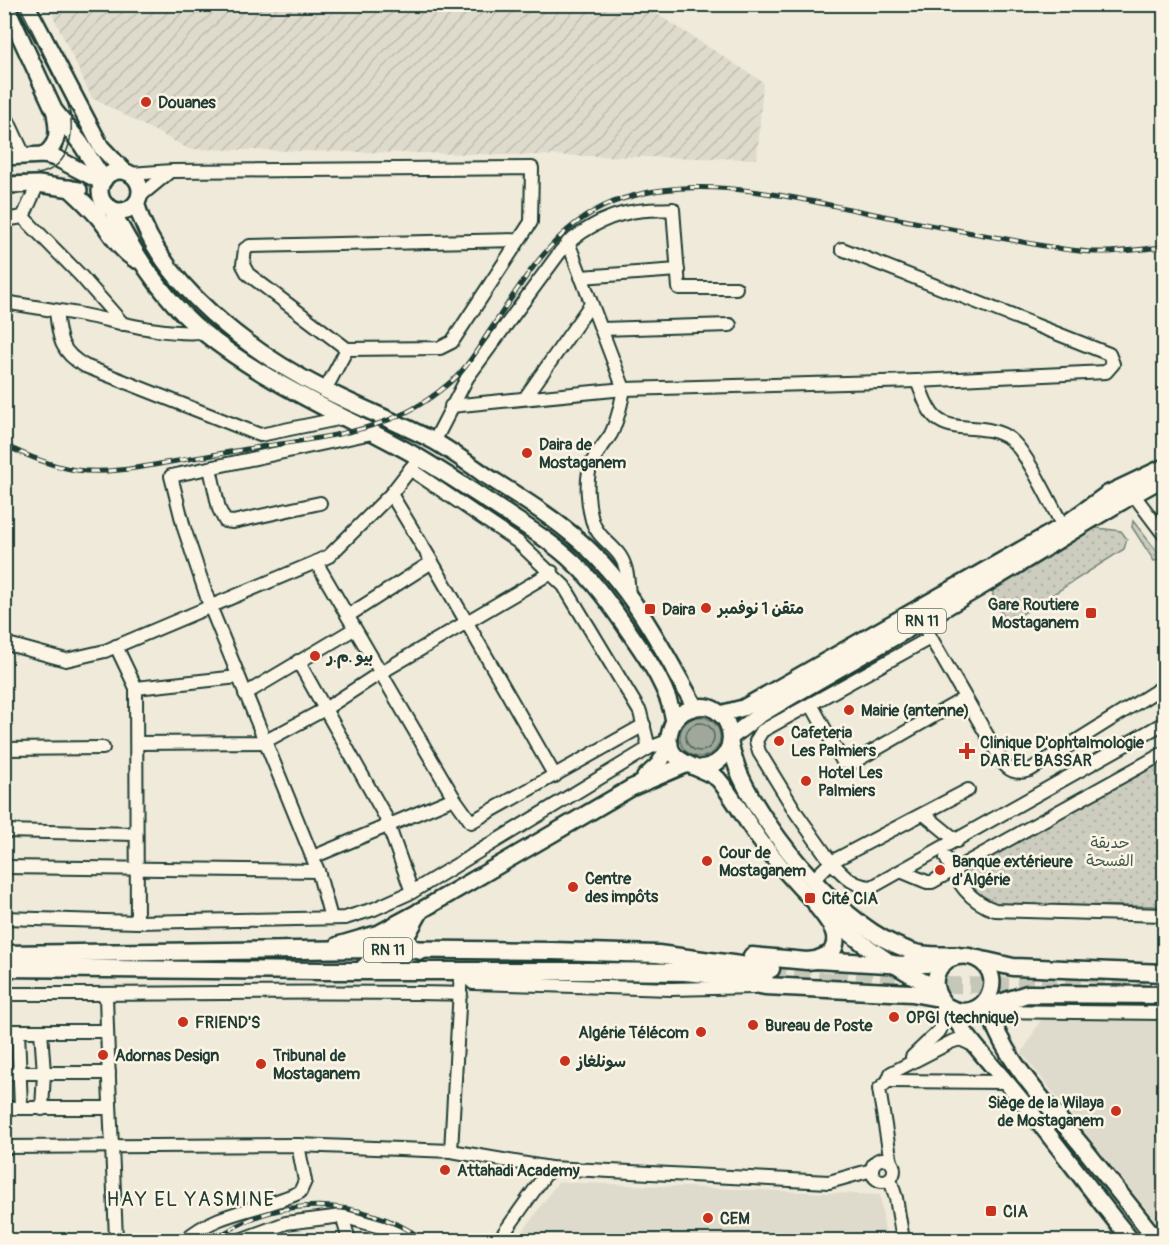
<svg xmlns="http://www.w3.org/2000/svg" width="1169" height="1245" viewBox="0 0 1169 1245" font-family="Pangolin,'Playpen Sans Arabic',sans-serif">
<defs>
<pattern id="industrial-furrows" width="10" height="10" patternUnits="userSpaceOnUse" patternTransform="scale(1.5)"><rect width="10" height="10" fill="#dedbcc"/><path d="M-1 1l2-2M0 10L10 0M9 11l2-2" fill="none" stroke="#bebdb0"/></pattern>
<pattern id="grass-dots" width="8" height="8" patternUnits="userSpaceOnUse" patternTransform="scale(1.5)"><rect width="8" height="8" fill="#cccdbf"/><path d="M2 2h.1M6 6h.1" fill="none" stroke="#afb1a5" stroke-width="1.8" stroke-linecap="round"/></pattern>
</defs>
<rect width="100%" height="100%" fill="#efeada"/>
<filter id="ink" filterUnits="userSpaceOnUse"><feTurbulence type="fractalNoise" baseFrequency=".0167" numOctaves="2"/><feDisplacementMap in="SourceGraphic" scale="12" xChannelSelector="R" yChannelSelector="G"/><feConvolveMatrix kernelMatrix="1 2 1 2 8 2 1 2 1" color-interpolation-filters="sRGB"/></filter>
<g filter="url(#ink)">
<!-- built -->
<g fill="#dedbcc">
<path d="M 1043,1016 L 1164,1019 L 1164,1232 L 1022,1053 Z"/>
<path d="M 558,1182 L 880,1195 L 886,1240 L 517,1240 Z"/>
</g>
<!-- industrial -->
<path fill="url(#industrial-furrows)" d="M 48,5 L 643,5 L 763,82 L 757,159 L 189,149 L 92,98 Z"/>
<!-- grass -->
<g fill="url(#grass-dots)" stroke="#76857a" stroke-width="1.5">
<path d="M 1133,521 L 1160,555 L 1160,560 L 1154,561 L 1132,527 Z"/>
<path d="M 1097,528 L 1121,531 L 1127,539 L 1124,549 L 1008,623 L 993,600 L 993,591 L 998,584 L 1089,529 Z"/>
<path d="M 1164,755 L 1164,906 L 997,905 L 975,894 L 961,874 Z"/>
</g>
<!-- water -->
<g fill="#9fa89a" stroke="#6c7d71" stroke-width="1.5">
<path d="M 922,5 L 1054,5 L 1024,12 Z"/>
<circle cx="700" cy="737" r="20"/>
</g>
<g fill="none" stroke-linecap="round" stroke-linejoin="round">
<!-- shore -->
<circle stroke="#52685d" stroke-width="1.5" cx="700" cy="737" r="14"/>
<!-- highway-tunnel -->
<g stroke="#c5c7b9" stroke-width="16" stroke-dasharray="16 8" stroke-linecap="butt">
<path d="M 770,974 L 844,982"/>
<path d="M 832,975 L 883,980 L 926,981"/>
<path d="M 921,985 L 1145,986"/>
</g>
<!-- minor casing -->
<g stroke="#1f3d34" stroke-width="16">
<g id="minor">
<path d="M 4,112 L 24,155"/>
<path d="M 130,174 L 172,171 L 532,168 L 531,222 L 452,342 L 440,348 L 347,349 L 248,274 L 243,265 L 245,249 L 250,246 L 519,240"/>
<path d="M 139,197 L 168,173"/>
<path d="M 23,217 L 81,276 L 123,324"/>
<path d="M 23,217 L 38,184"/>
<path d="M 4,220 L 23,217"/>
<path d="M 568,242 L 624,389 C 621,404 618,420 611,434 C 605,444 595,454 591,465 C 585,481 588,505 592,520 C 597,537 611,543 620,556 C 628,568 628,583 629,597"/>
<path d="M 581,277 L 678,270"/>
<path d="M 4,302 C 29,306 54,310 78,314 C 120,322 160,335 203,332"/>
<path d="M 56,311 C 59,338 60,352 85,366 L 260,435 L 343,418"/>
<path d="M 601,329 L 730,325"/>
<path d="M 917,381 C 922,392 926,409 936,418 C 954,434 989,422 1010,439 C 1027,452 1051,505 1063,526"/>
<path d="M 325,390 L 347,349"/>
<path d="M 525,398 L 591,304"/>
<path d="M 451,406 L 624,389 L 917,381 L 1106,372 L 1113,364 L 1109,354 L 842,249"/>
<path d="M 434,442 L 467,378 L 560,252 C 575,233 606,216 631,212 C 645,209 660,210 673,209 L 679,288 L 736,288"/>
<path d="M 210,468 L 219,509 L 225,521 L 233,522 L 320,503"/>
<path d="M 410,469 L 518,542 L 564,586 L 640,712 L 649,748"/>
<path d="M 391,494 L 432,562 L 555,776"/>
<path d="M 1133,494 L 1164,535"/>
<path d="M 316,562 L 454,798 L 471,822 L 644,725"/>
<path d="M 349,615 L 432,562"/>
<path d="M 921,621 L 1002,761 C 1009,772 1018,774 1030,770 L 1164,686"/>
<path d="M 930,638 L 762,731 L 756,741 L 759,752 L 797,814 L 831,862 L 968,790"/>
<path d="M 4,643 L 66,660 L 105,651 L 316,562 L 329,556 L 391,494 L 419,458"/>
<path d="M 116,646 L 136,688 L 137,922"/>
<path d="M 298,661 L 385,816 L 412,892"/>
<path d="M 136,688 L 238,677"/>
<path d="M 245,694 L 354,629"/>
<path d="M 811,704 L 843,762 L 852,763 L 965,698"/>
<path d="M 137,743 L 264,742 L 325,709 L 380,673 L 552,572"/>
<path d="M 4,749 L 103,748"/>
<path d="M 924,814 L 957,841"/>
<path d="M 4,831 L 135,834"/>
<path d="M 313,857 L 454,798"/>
<path d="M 946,858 C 958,882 968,901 995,910 L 1164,915"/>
<path d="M 4,867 L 318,871"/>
<path d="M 903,872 L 927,882 L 932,882 L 1164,753"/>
<path d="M 813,880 L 831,862 C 845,876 852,886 872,887 L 1164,723"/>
<path d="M 4,918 L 137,922 L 345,918 L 374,909 L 412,892 L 649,748 L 670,740"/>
<path d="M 331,918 L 318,871 L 210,606 L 184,528 L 171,476 L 372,433"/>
<path d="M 461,971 L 473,983 L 671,989 L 754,987"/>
<path d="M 4,994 C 157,995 309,990 461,994"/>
<path d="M 106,994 C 108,1077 113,1158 116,1240"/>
<path d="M 989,1011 L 1164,1013"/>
<path d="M 4,1031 L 107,1031"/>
<path d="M 18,1031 L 21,1107"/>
<path d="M 41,1031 L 44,1073 L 42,1109"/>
<path d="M 912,1057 L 940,1030 L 942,1024 L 942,1002"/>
<path d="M 4,1073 L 109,1073"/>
<path d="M 888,1081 L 1006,1082"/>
<path d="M 4,1108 L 109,1108"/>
<path d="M 4,1147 L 298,1145 L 451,1151 L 550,1168 L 829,1182 L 872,1170"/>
<path d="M 451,1151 L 461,971"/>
<circle cx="883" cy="1170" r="11"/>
<path d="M 891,1162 L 879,1089 L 888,1081 L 891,1073 L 951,1042 L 960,1039 L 973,1045"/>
<path d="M 890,1179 L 896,1198 L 903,1240"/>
<path d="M 342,1216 L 349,1240"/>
<path d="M 185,1240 C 219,1210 261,1211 300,1192 L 305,1181 L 298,1145"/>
<path d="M 240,1240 L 286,1223 L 342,1216 L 401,1233 L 410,1240"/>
<path d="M 499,1240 L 550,1168"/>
</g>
</g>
<!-- major casing -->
<g stroke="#1f3d34" stroke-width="20">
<g id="major">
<path d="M 5,4 L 54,110 L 81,144 L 104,180"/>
<path d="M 26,4 L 101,147 L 124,171"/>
<path d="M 44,155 C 60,143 58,130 55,113"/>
<path d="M 4,157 L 44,155 L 56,158 L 102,182"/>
<circle cx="120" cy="191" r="20"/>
<path d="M 4,185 L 38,184 L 79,190"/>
<path d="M 69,188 C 81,199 92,209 102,222 C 113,236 120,251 136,260"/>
<path d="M 136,203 C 159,285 252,353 325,390 C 360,408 397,422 432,440 C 450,450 468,463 485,475 C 518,496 553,517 582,543 C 632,588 663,649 695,707"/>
<path d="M 111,208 C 134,254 163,299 203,332 C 268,385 346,416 418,457 C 447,474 475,493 503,511 C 527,527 552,542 573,562 C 596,583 614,610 632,636 C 650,662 669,690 674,721"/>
<path d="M 720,714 L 743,708 L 1063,526 L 1107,494 L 1164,467"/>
<path d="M 731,737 L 758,716 C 837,669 917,625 996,578 C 1052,545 1107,508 1164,478"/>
<path d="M 730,744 C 733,755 736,765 740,775 C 768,836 843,927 908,950 C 923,956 941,955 957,955"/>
<path d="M 701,768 C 751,760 730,693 690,709 C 681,712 674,719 671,728 C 659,764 700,765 718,779 C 735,799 746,822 762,843 C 809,904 866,954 936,988"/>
<path d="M 645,777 L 659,764 L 670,744"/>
<path d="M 338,945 L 379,933 L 420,911 L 631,788 L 685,765"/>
<path d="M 360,971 L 407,924"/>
<path d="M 987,1000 C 996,1054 1049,1105 1083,1147 C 1108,1178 1132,1209 1157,1240"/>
<path d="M 945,1005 C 983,1029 1010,976 977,959 C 969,955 958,955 950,959 C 939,964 933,977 936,989 C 938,998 945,1005 950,1012 C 967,1038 987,1060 1007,1083 C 1050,1134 1089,1189 1131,1240"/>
</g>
</g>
<!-- highway casing -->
<g stroke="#1f3d34" stroke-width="21">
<g id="highway">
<path d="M 420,911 L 406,936 C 408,946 412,949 421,951"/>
<path d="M 4,954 L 366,949 L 552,951 L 658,954 L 771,969"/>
<path d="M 752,956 L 807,961 L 816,960 L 830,954 C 844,937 828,920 817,906"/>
<path d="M 978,959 L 1013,967 L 1164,973"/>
<path d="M 816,960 L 905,965 L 944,963"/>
<path d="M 4,968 L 321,971 L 589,971 L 684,972 L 741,977 L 765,975"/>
<path d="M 744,982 L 765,986 L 912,993 L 939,998"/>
<path d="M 972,1011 L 982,1009 L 1027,994 L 1164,995"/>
</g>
</g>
<!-- minor -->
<use href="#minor" stroke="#fcf5e5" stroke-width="12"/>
<!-- major -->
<use href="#major" stroke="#fcf5e5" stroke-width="15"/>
<!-- highway -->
<use href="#highway" stroke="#fcf5e5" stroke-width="16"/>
<!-- tram -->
<path stroke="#1f3d34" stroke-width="1.5" d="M 4,175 C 15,175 27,177 38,174 C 72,167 76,130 67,101 L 19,4"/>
<!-- rail casing -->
<g stroke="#1f3d34" stroke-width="5">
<g id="rail">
<path d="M 4,445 C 28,456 51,466 76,470 C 106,474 137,468 165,463 C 193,458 220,454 247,449 C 295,441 346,437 391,419 C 415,410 436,395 455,378 C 469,365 479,347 489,332 C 525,278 557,220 622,199 C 698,174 779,195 855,210 C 907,221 960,231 1012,240 C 1039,245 1067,251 1094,252 C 1118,253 1141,249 1164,247"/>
<path d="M 215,1240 C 275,1193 363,1197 424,1240"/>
</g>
</g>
<!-- rail -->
<use href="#rail" stroke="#fcf5e5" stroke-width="3" stroke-dasharray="9" stroke-linecap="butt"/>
</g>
</g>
<!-- markers -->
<g fill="#c8321e" stroke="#fcf5e5" stroke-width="2">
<circle cx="146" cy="102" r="6"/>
<circle cx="527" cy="453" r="6"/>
<circle cx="706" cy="608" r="6"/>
<rect x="644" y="603" width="12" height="12" rx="3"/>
<rect x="1085" y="607" width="12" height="12" rx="3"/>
<circle cx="315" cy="656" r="6"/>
<circle cx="849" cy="710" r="6"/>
<circle cx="779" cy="741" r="6"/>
<path d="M964 742h6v6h6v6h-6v6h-6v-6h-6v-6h6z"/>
<circle cx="806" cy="781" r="6"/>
<circle cx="707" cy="861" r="6"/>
<circle cx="940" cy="870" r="6"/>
<circle cx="573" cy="887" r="6"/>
<rect x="804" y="892" width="12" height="12" rx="3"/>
<circle cx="894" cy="1017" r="6"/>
<circle cx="183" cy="1022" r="6"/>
<circle cx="753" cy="1025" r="6"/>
<circle cx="701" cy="1032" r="6"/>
<circle cx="103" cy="1055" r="6"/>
<circle cx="565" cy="1061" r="6"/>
<circle cx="261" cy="1064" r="6"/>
<circle cx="1116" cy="1111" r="6"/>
<circle cx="445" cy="1170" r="6"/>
<rect x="985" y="1205" width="12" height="12" rx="3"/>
<circle cx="708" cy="1218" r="6"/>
</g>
<g text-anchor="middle" stroke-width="5" stroke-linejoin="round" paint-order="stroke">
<!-- shield labels -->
<g fill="#fcf5e5" stroke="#617469" stroke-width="1.5">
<rect x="898" y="609" width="48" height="24" rx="4.5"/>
<rect x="364" y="938" width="48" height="24" rx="4.5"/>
</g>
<g font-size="15" font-weight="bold" fill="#1f3d34">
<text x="922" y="626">RN 11</text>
<text x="388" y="955">RN 11</text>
</g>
<!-- poi labels -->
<g font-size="16" font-weight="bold" fill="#1f3d34" stroke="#fcf5e5" text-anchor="start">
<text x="158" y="108">Douanes</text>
<text x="539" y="450">Daira de<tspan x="539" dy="18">Mostaganem</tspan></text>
<text x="1079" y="610" text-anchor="end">Gare Routiere<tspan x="1079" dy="18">Mostaganem</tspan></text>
<text x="718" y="614">متقن 1 نوفمبر</text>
<text x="662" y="615">Daira</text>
<text x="327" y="662">بيو .م.ر</text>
<text x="861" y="716">Mairie (antenne)</text>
<text x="791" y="738">Cafeteria<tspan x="791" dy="18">Les Palmiers</tspan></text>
<text x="980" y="748">Clinique D'ophtalmologie<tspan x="980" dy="18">DAR EL BASSAR</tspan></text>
<text x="818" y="778">Hotel Les<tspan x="818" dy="18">Palmiers</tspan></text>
<text x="719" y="858">Cour de<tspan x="719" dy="18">Mostaganem</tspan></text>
<text x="952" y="867">Banque extérieure<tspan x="952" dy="18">d'Algérie</tspan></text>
<text x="585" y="884">Centre<tspan x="585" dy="18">des impôts</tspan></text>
<text x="822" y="904">Cité CIA</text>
<text x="906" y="1023">OPGI (technique)</text>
<text x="195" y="1028">FRIEND'S</text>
<text x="765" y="1031">Bureau de Poste</text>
<text x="689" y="1038" text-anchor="end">Algérie Télécom</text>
<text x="115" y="1061">Adornas Design</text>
<text x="273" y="1061">Tribunal de<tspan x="273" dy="18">Mostaganem</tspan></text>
<text x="577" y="1067">سونلغاز</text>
<text x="1104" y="1108" text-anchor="end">Siège de la Wilaya<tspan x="1104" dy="18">de Mostaganem</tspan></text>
<text x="457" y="1176">Attahadi Academy</text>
<text x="1003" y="1217">CIA</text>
<text x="720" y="1224">CEM</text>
</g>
<!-- park labels -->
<g font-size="16" fill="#425a50" stroke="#fcf5e5">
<text x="1110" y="848">حديقة<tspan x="1110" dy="18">الفسحة</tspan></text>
</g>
<!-- quarter labels -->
<g font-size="20" letter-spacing="1.5" fill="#1f3d34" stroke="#fcf5e5">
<text x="191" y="1206">HAY EL YASMINE</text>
</g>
</g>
<!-- margin -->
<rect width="1169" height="1245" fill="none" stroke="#fcf5e5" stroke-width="24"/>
<rect x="12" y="12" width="1145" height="1221" fill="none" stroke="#1f3d34" stroke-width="2" filter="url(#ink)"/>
</svg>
